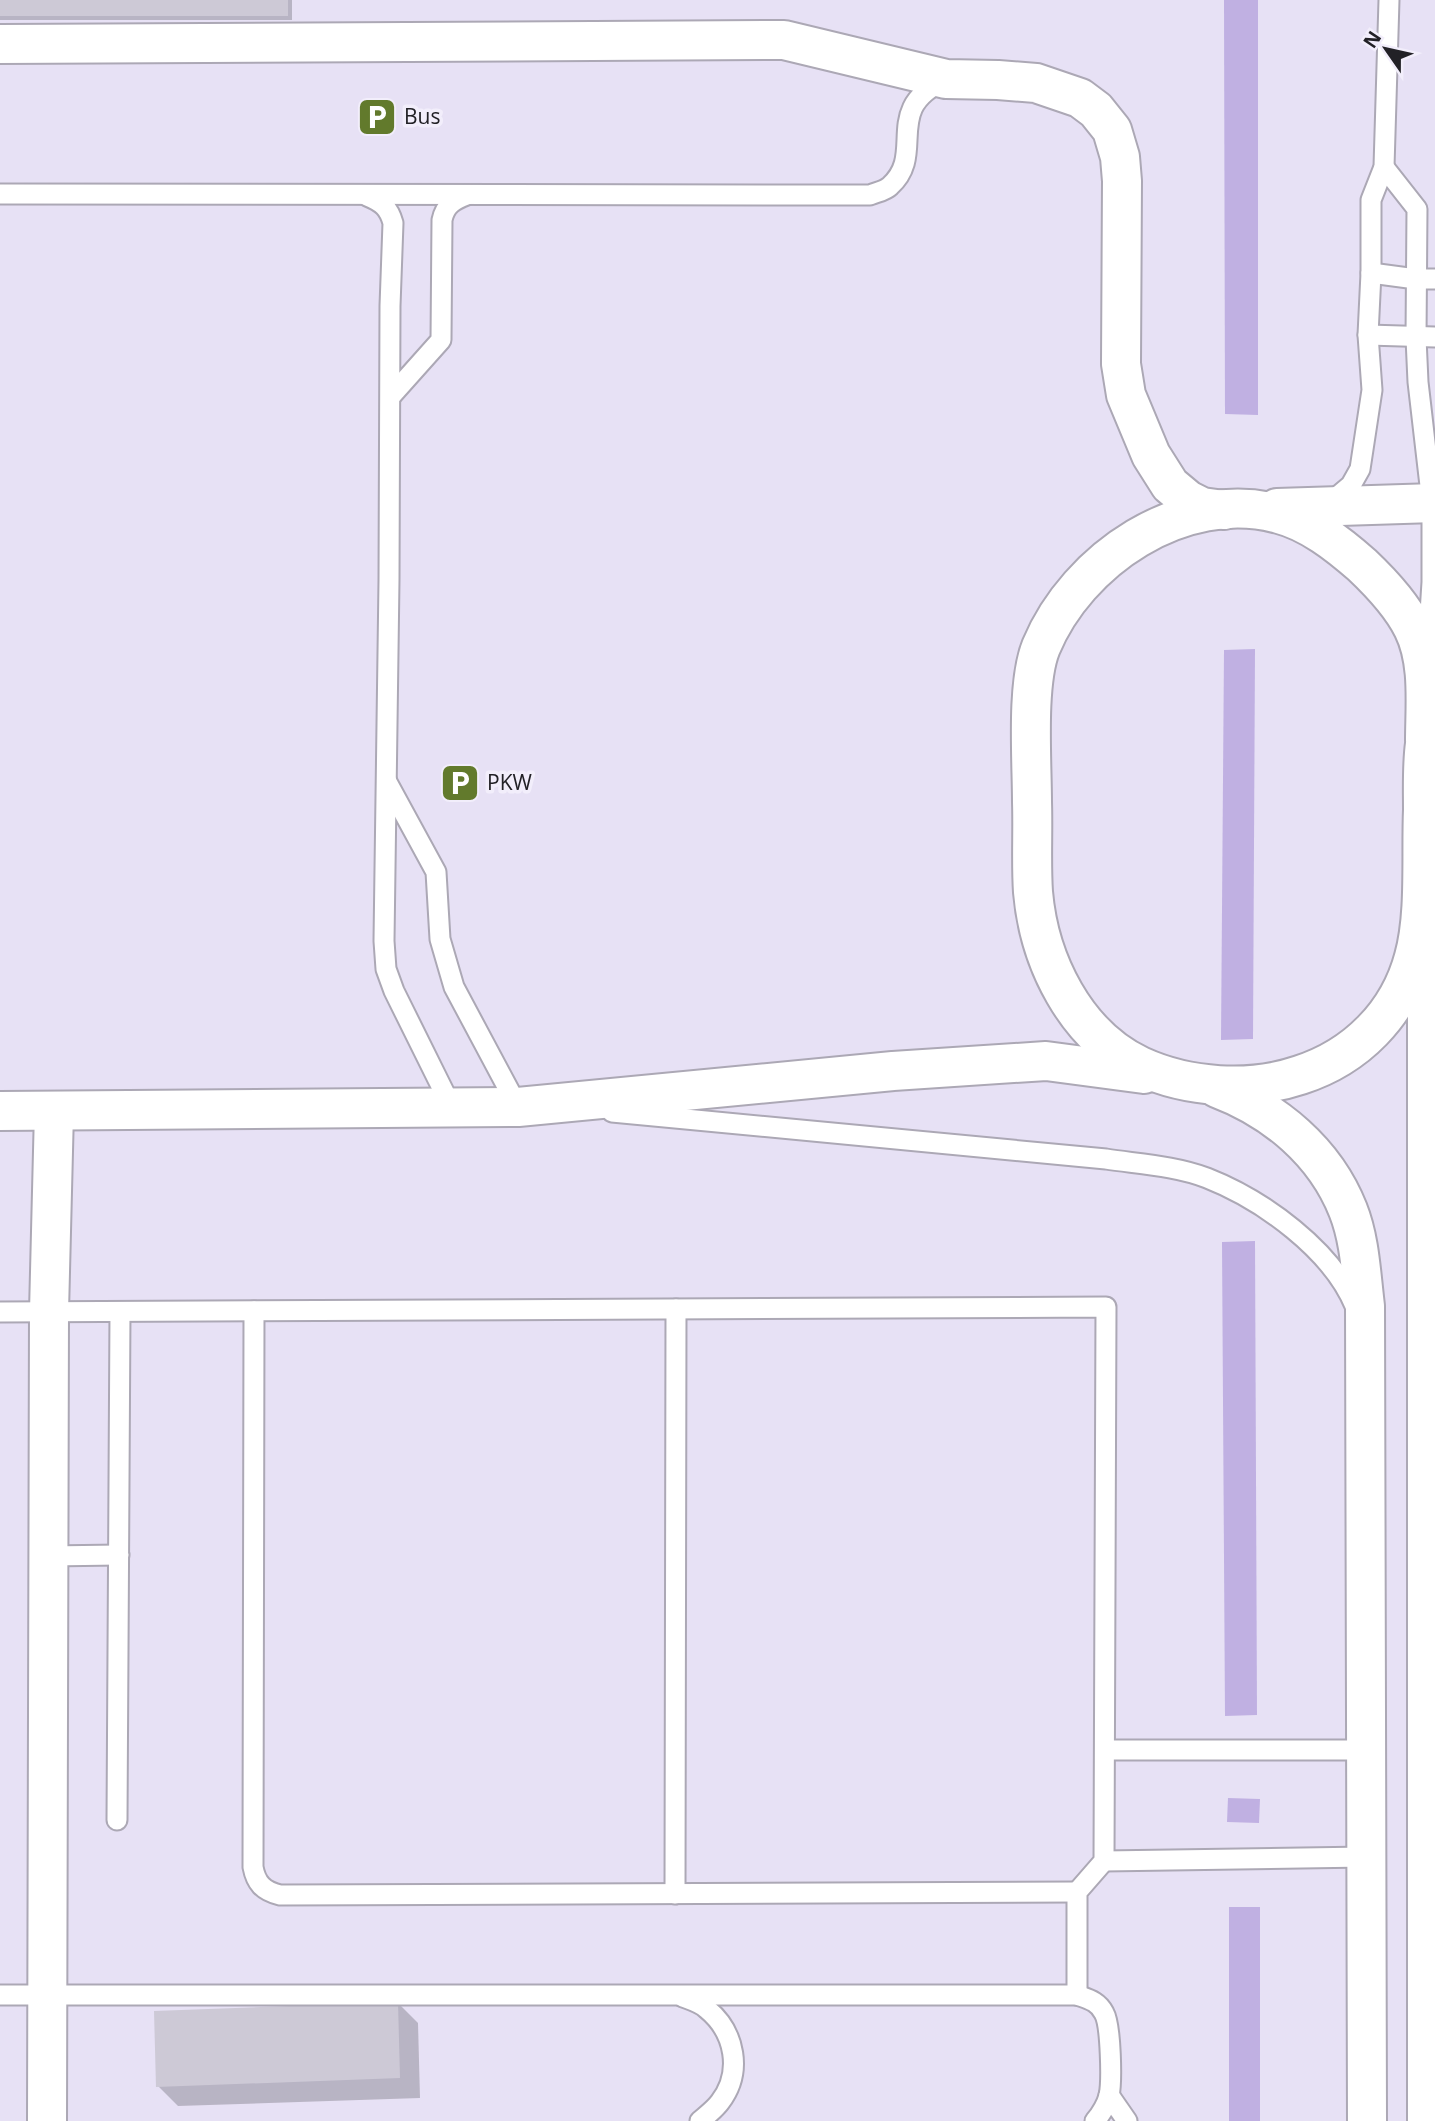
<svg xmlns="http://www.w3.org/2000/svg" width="1435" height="2121" viewBox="0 0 1435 2121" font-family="'Open Sans',sans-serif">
<rect width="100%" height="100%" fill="#f2eefb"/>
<!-- built -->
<rect fill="#e7e1f5" x="0" y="0" width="1435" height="2121"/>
<!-- water -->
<g fill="#c0b0e2">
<path d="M 1224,0 L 1258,0 L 1258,415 L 1225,414 Z"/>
<path d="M 1255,649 L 1253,1039 L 1221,1040 L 1224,650 Z"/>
<path d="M 1255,1241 L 1257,1715 L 1225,1716 L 1222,1242 Z"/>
<path d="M 1228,1798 L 1260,1799 L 1259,1823 L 1227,1822 Z"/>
<rect x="1229" y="1907" width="31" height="214"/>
</g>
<!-- shadow -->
<g fill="#0003">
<rect x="0" y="0" width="292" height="20"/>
<path d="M 398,2003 L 418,2023 L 420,2098 L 178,2106 L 158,2086 Z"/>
</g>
<!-- building -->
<g fill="#cdc9d6">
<rect x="0" y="0" width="288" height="16"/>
<path d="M 398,2002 L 400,2078 L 156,2087 L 154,2011 Z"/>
</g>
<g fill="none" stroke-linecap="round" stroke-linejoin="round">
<!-- lane casing -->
<g stroke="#aca8b5" stroke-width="23">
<g id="lane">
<path d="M 1384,167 L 1417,209 L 1416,338 L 1418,382 L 1432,503 L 1432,582 L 1428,644"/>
<path d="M 0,194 L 870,195 C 877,192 885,191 890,186 C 927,153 881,109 945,80"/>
<path d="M 367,196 C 382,202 389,208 393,223 L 390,306 L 389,580 L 384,941 L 386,969 L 394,991 L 452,1108"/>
<path d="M 1371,273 L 1416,279 L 1435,279"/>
<path d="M 1368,335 L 1435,337"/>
<path d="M 391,396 L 441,340 L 442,220 C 445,205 454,200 467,195"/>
<path d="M 1332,501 L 1351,485 L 1360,469 L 1372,390 L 1368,335 L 1371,273 L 1371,200 L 1384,167 L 1389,0"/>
<path d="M 387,782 L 436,872 L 440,939 L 454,987 L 518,1107"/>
<path d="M 612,1112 L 1106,1159 C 1139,1164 1176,1166 1207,1178 C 1263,1200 1332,1250 1355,1306"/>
<path d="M 254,1311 L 253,1867 C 256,1883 263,1891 280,1895 L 1077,1892"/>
<path d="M 0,1312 L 1106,1307 L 1104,1861 L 1077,1892 L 1077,1995"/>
<path d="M 48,1556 L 119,1555"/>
<path d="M 1105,1750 L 1366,1750"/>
<path d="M 117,1820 L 120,1312"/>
<path d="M 1104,1861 L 1366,1857"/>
<path d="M 675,1894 L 676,1309"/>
<path d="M 0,1995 L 1077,1995 C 1088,1999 1098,2001 1104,2013 C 1111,2025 1112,2082 1109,2096 C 1106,2106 1101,2114 1095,2121"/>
<path d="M 683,1997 C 691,2000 701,2003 707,2009 C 735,2032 743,2072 720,2102 C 715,2109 707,2115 700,2121"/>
<path d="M 1109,2095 L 1127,2121"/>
</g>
</g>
<!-- street casing -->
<g stroke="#aca8b5" stroke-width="42">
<g id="street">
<path d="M 0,44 L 784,40 L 946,79 L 998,80 L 1036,83 L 1080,98 L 1096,110 L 1112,130 L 1120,157 L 1122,181 L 1121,364 L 1126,395 L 1151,455 L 1170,485 L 1188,500 L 1202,507 L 1224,510"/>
<path d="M 1277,508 L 1435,503"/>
<path d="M 1425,741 C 1425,705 1430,662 1413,628 C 1401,604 1381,583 1362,565 C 1338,544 1310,522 1279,514 C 1182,488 1077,560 1041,647 C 1026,684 1032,761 1032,802 C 1033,832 1031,862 1033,892 C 1039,961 1075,1035 1140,1066 C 1188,1088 1250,1092 1300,1075 C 1356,1057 1399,1014 1414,957 C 1426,915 1421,854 1423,810 C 1423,788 1422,765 1425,744 C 1426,734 1431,723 1435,713"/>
<path d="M 1423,951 L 1427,1011 L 1427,2121"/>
<path d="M 1217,1088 C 1275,1110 1325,1152 1348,1210 C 1360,1240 1361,1274 1365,1306 L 1367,2121"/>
<path d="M 0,1111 L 518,1107 L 893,1071 L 1046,1061 L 1144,1074"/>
<path d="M 47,2121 L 49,1312 L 54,1111"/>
</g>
</g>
<!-- lane -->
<use href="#lane" stroke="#fff" stroke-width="19"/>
<!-- street -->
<use href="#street" stroke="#fff" stroke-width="38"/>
</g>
<!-- icons -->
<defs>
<g id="parking-square" transform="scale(2.0125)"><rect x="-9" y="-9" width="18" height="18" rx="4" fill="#627a2c" stroke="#f2eefb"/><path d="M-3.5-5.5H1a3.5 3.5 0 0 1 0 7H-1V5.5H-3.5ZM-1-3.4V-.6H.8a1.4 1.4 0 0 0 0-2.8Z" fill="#fff"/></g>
</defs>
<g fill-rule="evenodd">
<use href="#parking-square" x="377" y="117"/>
<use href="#parking-square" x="460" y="783"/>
</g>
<g text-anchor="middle" stroke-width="7" stroke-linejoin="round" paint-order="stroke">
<!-- poi labels -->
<g font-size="21" fill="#222126" stroke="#f2eefb" text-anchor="start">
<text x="404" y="124">Bus</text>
<text x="487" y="790">PKW</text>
</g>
</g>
<!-- north arrow -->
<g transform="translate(1386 49) rotate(304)" stroke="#f2eefb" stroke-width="5" paint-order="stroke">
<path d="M0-5L12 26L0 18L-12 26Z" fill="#222126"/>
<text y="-10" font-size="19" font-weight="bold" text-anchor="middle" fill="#222126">N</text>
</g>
</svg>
